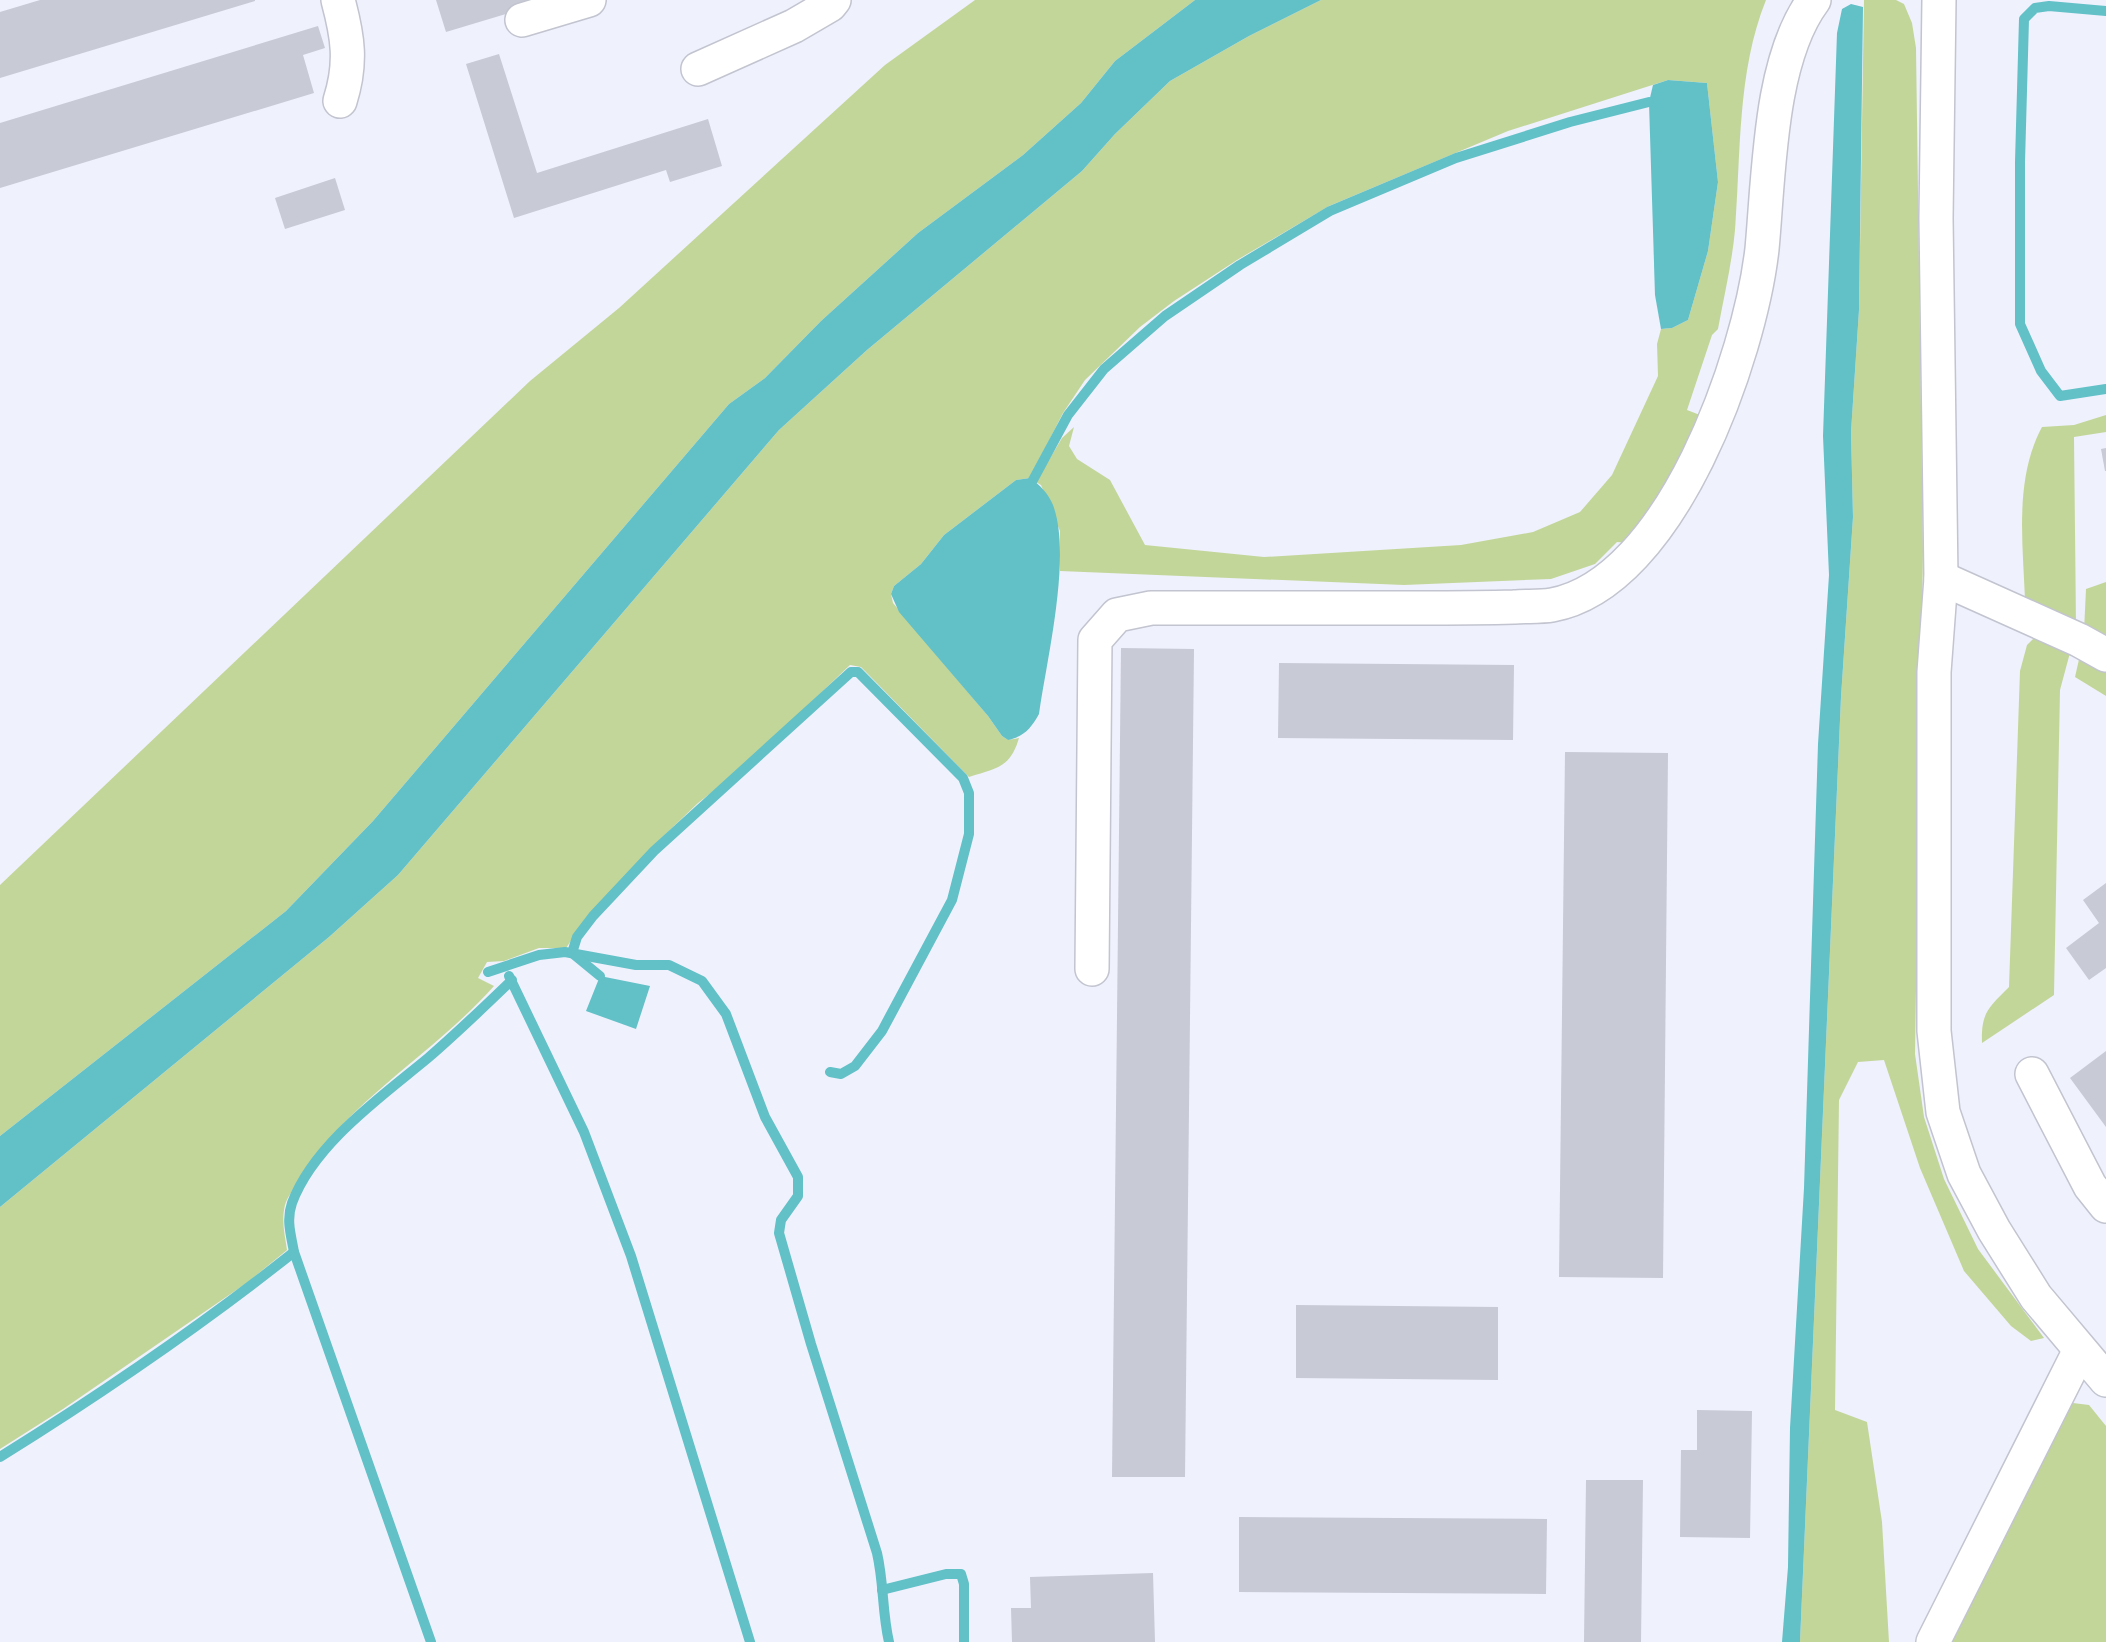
<svg xmlns="http://www.w3.org/2000/svg" width="2106" height="1642" viewBox="0 0 2106 1642" font-family="'Alegreya Sans',sans-serif">
<rect width="100%" height="100%" fill="#eff1fd"/>
<!-- green -->
<g fill="#c3d699">
<path d="M 975,0 L 1195,0 L 1115,61 L 1081,103 L 1023,155 L 918,233 L 821,321 L 765,378 L 729,404 L 373,821 L 286,911 L 0,1136 L 0,885 L 530,381 L 619,308 L 885,65 Z"/>
<path d="M 1321,0 L 1766,0 C 1737,72 1741,153 1735,230 C 1732,263 1724,296 1718,329 L 1712,335 L 1687,410 L 1700,415 L 1682,455 L 1630,543 L 1617,542 L 1595,564 L 1551,579 L 1404,585 L 1060,571 L 1060,531 L 1041,485 L 1036,482 L 1062,438 L 1074,427 L 1069,446 L 1077,459 L 1110,480 L 1145,545 L 1264,557 L 1461,545 L 1533,532 L 1580,512 L 1612,475 L 1658,376 L 1657,344 L 1661,329 L 1672,328 L 1688,320 L 1708,251 L 1718,182 L 1707,83 L 1668,80 L 1508,131 L 1329,206 L 1237,260 L 1174,301 L 1140,327 L 1085,380 L 1063,413 L 1030,478 L 1016,480 L 944,535 L 921,564 L 894,586 L 891,594 L 893,603 L 988,716 L 1002,736 L 1008,740 L 1019,738 C 1010,768 997,768 969,777 L 861,667 L 850,665 L 739,771 L 698,803 L 652,847 L 591,912 L 566,948 L 539,948 L 504,961 L 487,962 L 478,978 L 494,986 C 433,1055 346,1101 298,1182 C 294,1189 287,1197 285,1205 C 281,1221 285,1235 287,1250 L 248,1282 L 63,1409 L 0,1449 L 0,1207 L 329,937 L 398,875 L 779,430 L 867,350 L 1082,171 L 1115,134 L 1170,81 L 1249,36 Z"/>
<path d="M 1864,0 L 1896,0 L 1904,4 L 1912,23 L 1916,48 L 1923,551 L 1915,1054 L 1924,1117 L 1944,1179 L 1978,1249 L 2044,1338 L 2031,1341 L 2011,1326 L 1964,1271 L 1920,1168 L 1884,1060 L 1858,1062 L 1839,1100 L 1835,1410 L 1867,1422 L 1882,1522 L 1889,1642 L 1800,1642 L 1841,697 L 1853,517 L 1851,432 L 1859,310 Z"/>
<path d="M 2106,415 L 2106,432 L 2074,437 L 2076,626 L 2025,600 C 2023,544 2014,479 2042,427 L 2074,425 Z"/>
<path d="M 2106,582 L 2106,644 L 2084,631 L 2086,589 Z"/>
<path d="M 2035,637 L 2071,649 L 2060,690 L 2054,995 L 1982,1043 C 1981,1013 1988,1008 2009,987 L 2020,671 L 2027,645 Z"/>
<path d="M 2080,655 L 2106,670 L 2106,696 L 2075,677 Z"/>
<path d="M 2073,1403 L 2089,1405 L 2106,1426 L 2106,1642 L 1946,1642 L 2064,1414 Z"/>
</g>
<!-- water -->
<g fill="#62c0c7">
<path d="M 1195,0 L 1321,0 L 1249,36 L 1170,81 L 1115,134 L 1082,171 L 867,350 L 779,430 L 398,875 L 329,937 L 0,1207 L 0,1136 L 286,911 L 373,821 L 729,404 L 765,378 L 821,321 L 918,233 L 1023,155 L 1081,103 L 1115,61 Z"/>
<path d="M 1851,4 L 1863,7 L 1859,310 L 1851,432 L 1853,517 L 1841,697 L 1800,1642 L 1782,1642 L 1788,1567 L 1790,1428 L 1804,1188 L 1818,744 L 1829,575 L 1823,436 L 1837,33 L 1842,9 Z"/>
<path d="M 1668,80 L 1707,83 L 1718,182 L 1708,251 L 1688,320 L 1672,328 L 1661,329 L 1655,295 L 1649,102 L 1653,85 Z"/>
<path d="M 1030,478 C 1040,485 1048,493 1053,505 C 1072,556 1047,658 1039,714 C 1031,728 1025,736 1008,740 L 1002,736 L 988,716 L 899,612 L 891,594 L 894,586 L 921,564 L 944,535 L 1016,480 Z"/>
<path d="M 600,976 L 650,986 L 636,1029 L 586,1011 Z"/>
</g>
<g fill="none" stroke-linecap="round" stroke-linejoin="round">
<!-- stream -->
<g stroke="#62c0c7" stroke-width="10">
<path d="M 2106,11 L 2049,6 L 2035,8 L 2024,19 L 2020,162 L 2020,324 L 2041,371 L 2060,396 L 2106,389"/>
<path d="M 1033,480 L 1068,415 L 1104,369 L 1165,316 L 1240,265 L 1330,211 L 1456,158 L 1570,122 L 1649,102"/>
<path d="M 488,972 L 539,955 L 565,952 L 636,965 L 669,965 L 702,981 L 726,1014 L 765,1117 L 798,1177 L 798,1196 L 781,1220 L 779,1233 L 811,1344 L 877,1553 C 884,1583 882,1612 889,1642"/>
<path d="M 509,976 L 584,1132 L 631,1256 L 750,1642"/>
<path d="M 600,976 L 572,953 L 577,937 L 593,916 L 654,851 L 851,672 L 858,672 L 963,778 L 969,793 L 969,834 L 952,900 L 882,1031 L 855,1066 L 841,1074 L 830,1072"/>
<path d="M 0,1457 C 101,1394 201,1326 294,1252"/>
<path d="M 882,1590 L 946,1574 L 961,1574 L 964,1584 L 964,1642"/>
<path d="M 431,1642 L 294,1252 C 291,1235 286,1220 292,1203 C 314,1144 381,1097 428,1058 C 457,1033 484,1007 512,980"/>
</g>
</g>
<!-- building -->
<g fill="#c8cad5">
<path d="M 40,0 L 255,0 L 255,1 L 0,78 L 0,12 Z"/>
<path d="M 436,0 L 535,0 L 536,5 L 446,32 Z"/>
<path d="M 318,26 L 325,48 L 303,55 L 314,93 L 0,188 L 0,123 Z"/>
<path d="M 499,54 L 537,173 L 708,119 L 722,166 L 670,182 L 666,170 L 514,218 L 466,64 Z"/>
<path d="M 335,178 L 345,210 L 285,229 L 275,198 Z"/>
<path d="M 2106,448 L 2106,471 L 2105,471 L 2101,449 Z"/>
<path d="M 1121,648 L 1194,649 L 1185,1477 L 1112,1477 Z"/>
<path d="M 1279,663 L 1514,665 L 1513,740 L 1278,738 Z"/>
<path d="M 1565,752 L 1668,753 L 1663,1278 L 1559,1277 Z"/>
<path d="M 2106,883 L 2106,968 L 2089,980 L 2066,948 L 2099,923 L 2083,900 Z"/>
<path d="M 2106,1051 L 2106,1127 L 2070,1078 Z"/>
<path d="M 1296,1305 L 1498,1307 L 1498,1380 L 1296,1378 Z"/>
<path d="M 1697,1410 L 1752,1411 L 1750,1538 L 1680,1537 L 1681,1450 L 1697,1450 Z"/>
<path d="M 1586,1480 L 1643,1480 L 1641,1642 L 1584,1642 Z"/>
<path d="M 1239,1517 L 1547,1519 L 1546,1594 L 1239,1592 Z"/>
<path d="M 1153,1573 L 1155,1642 L 1012,1642 L 1011,1608 L 1031,1608 L 1030,1577 Z"/>
</g>
<g fill="none" stroke-linecap="round" stroke-linejoin="round">
<!-- minor casing -->
<g stroke="#c2c4cf" stroke-width="36">
<g id="minor">
<path d="M 338,0 C 348,37 352,63 340,101"/>
<path d="M 1939,0 L 1936,218 L 1941,578 L 1934,672 L 1934,1031 L 1943,1112 L 1964,1174 L 1994,1230 L 2036,1297 L 2106,1380"/>
<path d="M 522,20 L 589,0"/>
<path d="M 698,69 L 794,26 L 830,5 L 834,0"/>
<path d="M 1941,578 L 2079,640 L 2106,655"/>
<path d="M 1092,969 L 1095,640 L 1117,615 L 1151,608 C 1239,608 1327,608 1415,608 C 1448,608 1481,608 1514,607 C 1526,606 1540,607 1552,605 C 1672,583 1750,355 1762,249 C 1769,175 1769,60 1814,0"/>
<path d="M 2032,1074 L 2090,1186 L 2106,1206"/>
<path d="M 1933,1642 L 2080,1350"/>
</g>
</g>
<!-- minor -->
<use href="#minor" stroke="#fff" stroke-width="33"/>
</g>
</svg>
